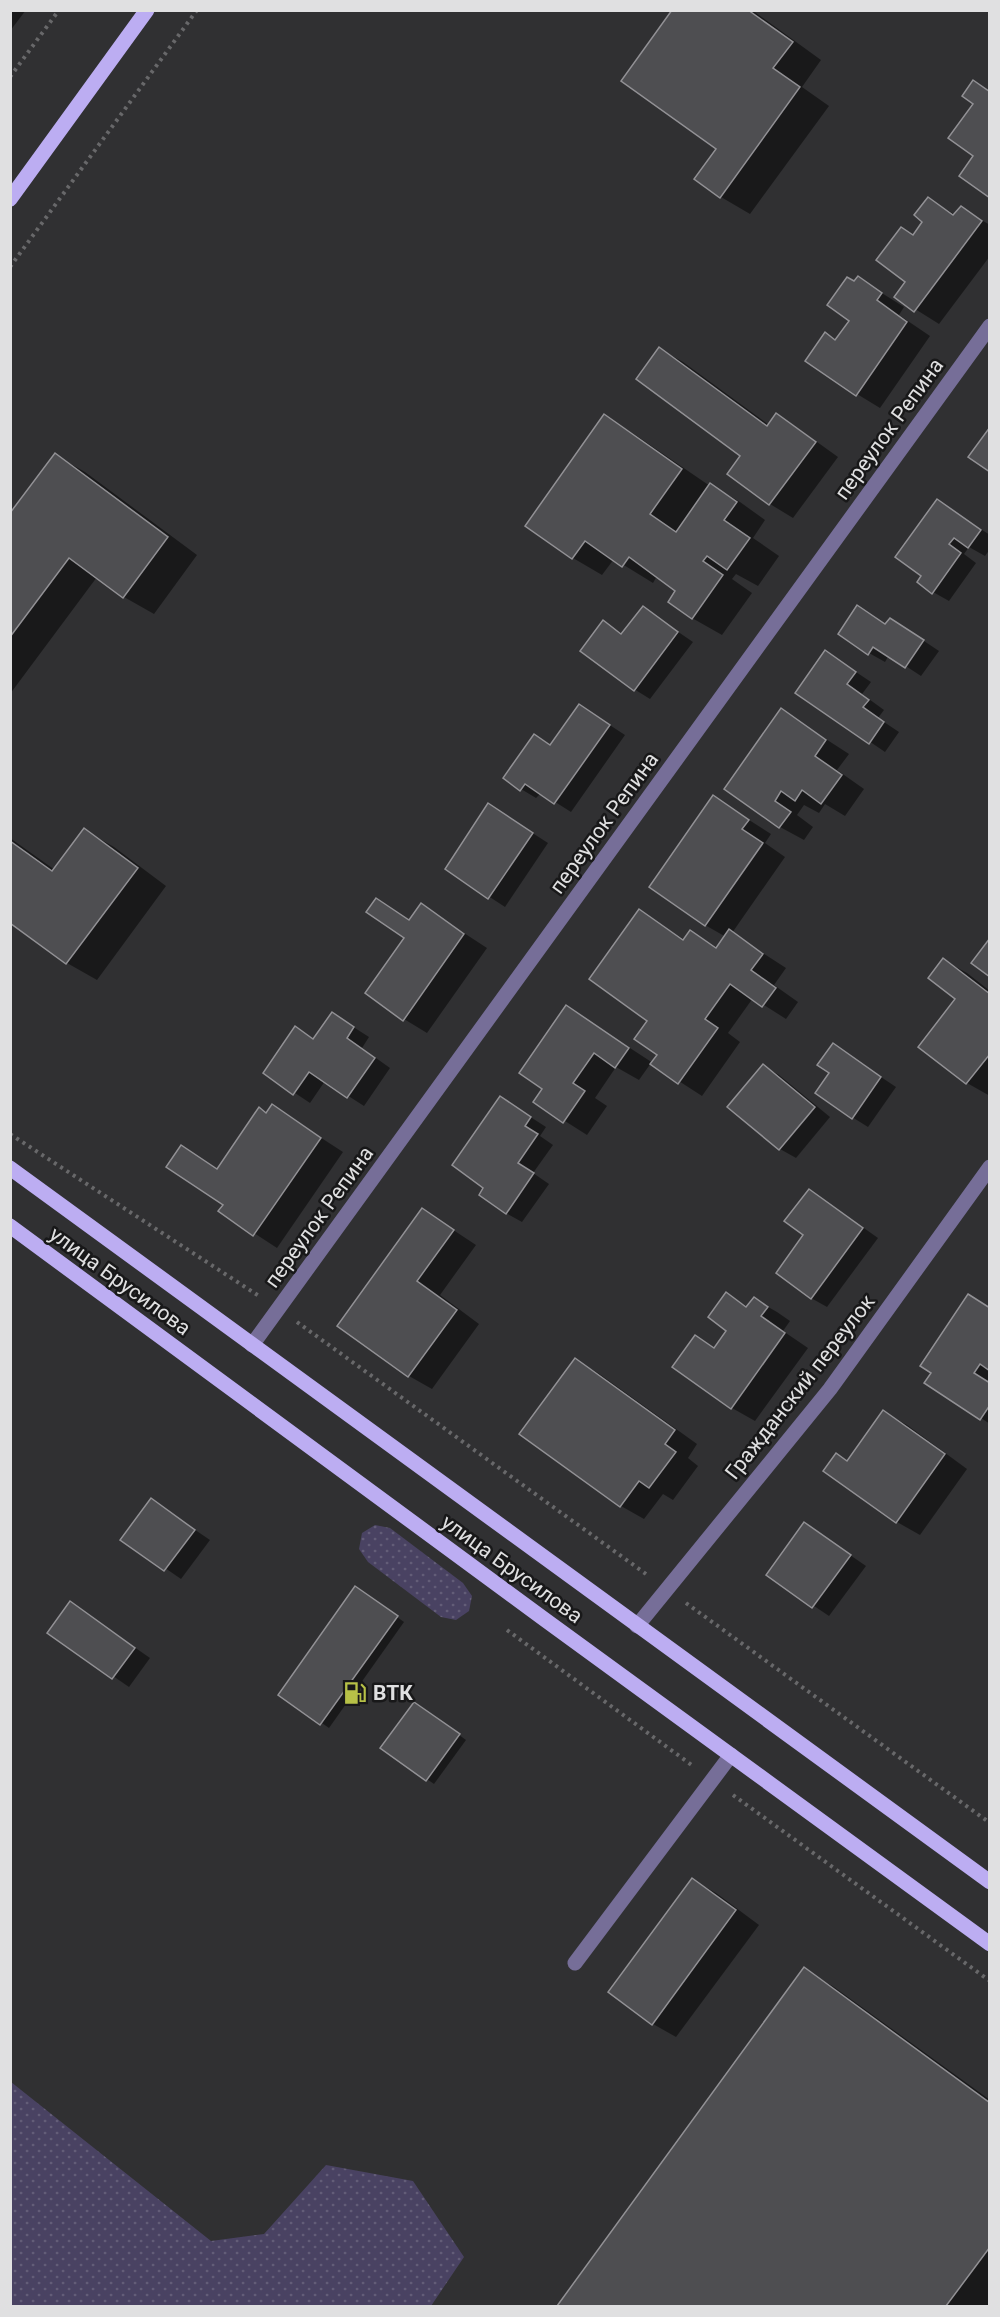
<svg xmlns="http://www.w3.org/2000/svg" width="1000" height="2317" viewBox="0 0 1000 2317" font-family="Roboto,sans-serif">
<defs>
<pattern id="grass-dots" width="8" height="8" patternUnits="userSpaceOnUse" patternTransform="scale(1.5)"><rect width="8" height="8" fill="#494262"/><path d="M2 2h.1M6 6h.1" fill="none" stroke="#635d78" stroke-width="1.8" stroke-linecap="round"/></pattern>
</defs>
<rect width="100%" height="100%" fill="#303032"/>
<!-- grass -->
<g fill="url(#grass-dots)">
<path d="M 375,1525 L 390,1528 L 463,1583 L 472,1596 L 469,1611 L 456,1620 L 441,1617 L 368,1562 L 359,1549 L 362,1533 Z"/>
<path d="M 11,2082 L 211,2241 L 264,2234 L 326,2165 L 413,2181 L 464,2257 L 431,2306 L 11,2306 Z"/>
</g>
<!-- shadow -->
<g fill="#0007">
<path d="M 10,10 L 26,10 L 10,31 Z"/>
<path d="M 674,10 L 752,10 L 821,60 L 802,87 L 829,106 L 750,214 L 721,197 L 718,149 Z"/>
<path d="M 928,199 L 956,215 L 961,208 L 990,225 L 990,256 L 939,324 L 896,297 L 907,281 L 914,236 L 924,221 Z"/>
<path d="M 858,278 L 904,307 L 899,315 L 930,336 L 880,408 L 857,394 L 825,334 L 836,341 L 851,320 L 855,283 Z"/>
<path d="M 660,349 L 683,362 L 769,425 L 776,415 L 799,429 L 838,457 L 793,518 L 770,504 L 729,474 L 742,455 Z"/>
<path d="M 605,416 L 634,434 L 710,486 L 711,485 L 740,502 L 765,520 L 753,538 L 779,556 L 758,586 L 736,574 L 732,579 L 752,593 L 722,635 L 692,618 L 678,591 L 657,576 L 653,583 L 614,559 L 602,575 L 573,558 Z"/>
<path d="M 55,455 L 85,472 L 197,555 L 154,614 L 124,597 L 97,577 L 10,694 L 10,516 Z"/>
<path d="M 937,501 L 990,535 L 990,549 L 985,556 L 969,547 L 964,554 L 976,563 L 949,601 L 933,592 L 924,575 Z"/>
<path d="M 643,608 L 693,642 L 650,699 L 634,689 L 604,622 L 623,634 Z"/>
<path d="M 874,617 L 886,625 L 906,629 L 939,651 L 921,676 L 889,655 L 885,662 L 869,653 Z"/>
<path d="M 841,662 L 871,682 L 862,694 L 884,710 L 878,718 L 899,732 L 885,752 L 797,692 Z"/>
<path d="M 579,705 L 625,735 L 571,812 L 541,793 L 536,798 L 521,789 Z"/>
<path d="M 781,710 L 849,754 L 837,770 L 864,789 L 845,816 L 825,804 L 819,813 L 804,805 L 797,815 L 813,827 L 804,840 L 780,827 L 726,789 Z"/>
<path d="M 713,797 L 771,834 L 765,843 L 785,857 L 732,933 L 786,968 L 774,985 L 798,1002 L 786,1019 L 753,998 L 728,1033 L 740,1042 L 702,1096 L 651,1063 L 639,1080 L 616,1067 L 595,1098 L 607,1106 L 587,1135 L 535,1102 L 544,1088 L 567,1007 L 653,1063 L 659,1055 L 650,1020 L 639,911 L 685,940 L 691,932 L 718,948 L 726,937 L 705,925 Z"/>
<path d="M 489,805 L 548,843 L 505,907 L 447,869 Z"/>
<path d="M 84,830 L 114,847 L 166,886 L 97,980 L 67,963 L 10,921 L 10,838 L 55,870 Z"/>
<path d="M 377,900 L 410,920 L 421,905 L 487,948 L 427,1033 L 404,1019 L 406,937 Z"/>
<path d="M 943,960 L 967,973 L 990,991 L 990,1096 L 967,1083 L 957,999 Z"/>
<path d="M 333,1014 L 369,1037 L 362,1048 L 390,1068 L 364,1106 L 325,1081 L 310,1103 L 265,1073 L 296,1028 L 315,1040 Z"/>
<path d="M 833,1045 L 896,1087 L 868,1127 L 852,1117 L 831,1072 Z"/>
<path d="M 763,1066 L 779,1075 L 830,1117 L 796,1158 L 780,1149 L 729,1107 Z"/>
<path d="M 501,1098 L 546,1127 L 540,1136 L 553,1145 L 533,1173 L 549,1184 L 522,1222 L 506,1213 L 486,1187 Z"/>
<path d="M 272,1106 L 343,1152 L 277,1248 L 220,1211 L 225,1205 L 182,1147 L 218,1169 Z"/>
<path d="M 810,1190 L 878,1238 L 827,1307 L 811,1298 L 806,1235 Z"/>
<path d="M 423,1210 L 476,1245 L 440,1295 L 479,1324 L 432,1389 L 409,1376 L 339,1325 Z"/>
<path d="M 726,1294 L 748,1307 L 754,1299 L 777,1312 L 790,1321 L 783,1331 L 808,1348 L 755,1421 L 732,1408 L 674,1367 L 696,1337 L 715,1349 L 728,1330 Z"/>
<path d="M 990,1308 L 990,1424 L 927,1382 Z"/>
<path d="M 575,1360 L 598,1373 L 697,1444 L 688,1458 L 698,1466 L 673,1500 L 663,1494 L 644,1519 L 621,1506 L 522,1434 Z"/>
<path d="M 884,1412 L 907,1425 L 967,1469 L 920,1535 L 897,1522 Z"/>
<path d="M 151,1500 L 210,1540 L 181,1579 L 123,1539 Z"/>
<path d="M 805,1524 L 866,1566 L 829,1616 L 768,1575 Z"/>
<path d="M 363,1592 L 404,1622 L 329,1728 L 280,1694 Z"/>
<path d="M 71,1603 L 150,1658 L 129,1687 L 49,1632 Z"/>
<path d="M 422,1708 L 466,1740 L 434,1784 L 382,1748 Z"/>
<path d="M 693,1880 L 716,1893 L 759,1925 L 676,2037 L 653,2024 Z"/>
<path d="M 804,1969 L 834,1987 L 990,2100 L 988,2306 L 558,2306 Z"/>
</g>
<!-- building -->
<g fill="#4e4e51" stroke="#929195" stroke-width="1.5">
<path d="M 672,10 L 748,10 L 793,42 L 773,68 L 800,87 L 720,198 L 694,179 L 716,149 L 621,81 Z"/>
<path d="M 973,80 L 990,92 L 990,198 L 959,176 L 973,156 L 948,138 L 973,104 L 962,96 Z"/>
<path d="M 928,197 L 953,215 L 961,206 L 982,221 L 914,312 L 894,297 L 905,282 L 876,260 L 901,227 L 913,235 L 922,222 L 914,215 Z"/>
<path d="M 858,276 L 882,293 L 877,300 L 907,322 L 856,396 L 805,361 L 825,332 L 835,340 L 849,321 L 827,305 L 847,277 L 854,281 Z"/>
<path d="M 659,347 L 767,426 L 776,413 L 816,442 L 769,505 L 727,474 L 740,456 L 636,379 Z"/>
<path d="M 604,414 L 682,469 L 650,514 L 676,532 L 710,483 L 737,502 L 724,520 L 750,538 L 727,570 L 707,556 L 703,561 L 723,575 L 692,619 L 668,602 L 675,591 L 629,557 L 622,567 L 585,541 L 572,559 L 525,526 Z"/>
<path d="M 990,427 L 990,472 L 968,457 Z"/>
<path d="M 55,453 L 168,537 L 123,598 L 69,558 L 10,637 L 10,513 Z"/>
<path d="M 937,499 L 981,530 L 968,548 L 954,538 L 949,544 L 961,553 L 932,594 L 917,582 L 921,576 L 895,557 Z"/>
<path d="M 857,605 L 885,624 L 890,618 L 924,640 L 905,668 L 873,647 L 868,655 L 838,634 Z"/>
<path d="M 643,606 L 678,632 L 634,691 L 580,651 L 603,620 L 621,634 Z"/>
<path d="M 825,650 L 856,672 L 847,684 L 869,700 L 863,707 L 884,722 L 869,744 L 795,693 Z"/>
<path d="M 579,704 L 610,725 L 554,804 L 525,784 L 520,791 L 503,778 L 534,734 L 550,745 Z"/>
<path d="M 781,708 L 826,740 L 815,756 L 842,775 L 821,804 L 802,790 L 795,801 L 781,791 L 775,801 L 791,812 L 779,828 L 724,789 Z"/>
<path d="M 713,795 L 749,820 L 742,829 L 763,843 L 705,926 L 649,887 Z"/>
<path d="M 488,803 L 533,833 L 488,899 L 445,869 Z"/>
<path d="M 84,828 L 138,868 L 66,964 L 10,923 L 10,841 L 52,871 Z"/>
<path d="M 376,898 L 409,920 L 421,903 L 464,934 L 403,1021 L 365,993 L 404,938 L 366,912 Z"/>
<path d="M 639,909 L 683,940 L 690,930 L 716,948 L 729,929 L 763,954 L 751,970 L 776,988 L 762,1007 L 730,984 L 705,1019 L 718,1028 L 678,1084 L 650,1064 L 657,1055 L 634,1039 L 647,1021 L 589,979 Z"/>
<path d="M 990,938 L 990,977 L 971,963 Z"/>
<path d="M 943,958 L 990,994 L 990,1054 L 966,1084 L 918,1047 L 955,999 L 928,978 Z"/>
<path d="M 566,1005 L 629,1048 L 615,1068 L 594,1053 L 573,1083 L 585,1091 L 563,1123 L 533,1102 L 542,1089 L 519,1073 Z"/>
<path d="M 332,1012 L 354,1027 L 347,1038 L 375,1058 L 347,1098 L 309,1072 L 293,1095 L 263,1073 L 295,1026 L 313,1039 Z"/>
<path d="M 833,1043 L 881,1077 L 852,1119 L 815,1093 L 829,1073 L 817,1065 Z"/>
<path d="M 763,1064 L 815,1107 L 779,1150 L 727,1107 Z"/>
<path d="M 500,1096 L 531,1117 L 525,1126 L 538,1134 L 518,1163 L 534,1173 L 506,1214 L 479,1195 L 483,1188 L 452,1165 Z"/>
<path d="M 272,1104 L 321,1138 L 253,1236 L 218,1211 L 223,1205 L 166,1167 L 181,1145 L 217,1169 L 259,1107 L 266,1113 Z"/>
<path d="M 809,1189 L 863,1228 L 811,1299 L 776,1273 L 803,1235 L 784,1221 Z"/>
<path d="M 422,1208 L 454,1230 L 417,1281 L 457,1310 L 408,1377 L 337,1326 Z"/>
<path d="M 726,1292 L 746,1307 L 754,1297 L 768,1307 L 761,1316 L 785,1333 L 731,1409 L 672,1367 L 695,1335 L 714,1348 L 726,1331 L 708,1317 Z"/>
<path d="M 968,1294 L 990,1308 L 990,1371 L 980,1364 L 974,1373 L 990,1383 L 990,1405 L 980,1420 L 924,1383 L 931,1373 L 920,1366 Z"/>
<path d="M 575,1358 L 675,1430 L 665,1444 L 676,1452 L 649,1488 L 639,1481 L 620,1507 L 519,1434 Z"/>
<path d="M 883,1410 L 945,1454 L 896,1523 L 823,1471 L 836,1453 L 847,1461 Z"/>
<path d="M 151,1498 L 195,1530 L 164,1571 L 120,1540 Z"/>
<path d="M 804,1522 L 851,1555 L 812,1608 L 766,1575 Z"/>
<path d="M 355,1586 L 398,1616 L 320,1725 L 278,1695 Z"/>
<path d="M 70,1601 L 135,1648 L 112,1679 L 47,1633 Z"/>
<path d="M 414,1702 L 460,1734 L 426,1781 L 380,1748 Z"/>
<path d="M 692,1878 L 736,1910 L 652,2025 L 608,1992 Z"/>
<path d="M 804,1967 L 990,2103 L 990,2247 L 946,2306 L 557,2306 Z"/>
</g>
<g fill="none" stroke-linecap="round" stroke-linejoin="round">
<!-- path -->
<g stroke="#68686a" stroke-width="4" stroke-dasharray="3 4.5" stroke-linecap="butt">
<path d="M 10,77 L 59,10"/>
<path d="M 10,267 L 197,10"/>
<path d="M 10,1134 L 259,1296"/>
<path d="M 297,1322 L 646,1574"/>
<path d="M 686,1603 L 990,1823"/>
<path d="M 507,1630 L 693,1766"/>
<path d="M 733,1795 L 990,1981"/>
</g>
<!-- minor -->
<g stroke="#766e98" stroke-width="15">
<path d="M 252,1345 L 990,326"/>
<path d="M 637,1626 L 830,1389 L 990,1167"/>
<path d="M 575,1963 L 731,1755"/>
</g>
<!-- major -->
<g stroke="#bcadf2" stroke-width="15">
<path d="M 10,199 L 147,10"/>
<path d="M 10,1168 L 990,1882"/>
<path d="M 10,1226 L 544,1619 L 990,1944"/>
</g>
</g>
<!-- icons -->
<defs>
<g id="fuel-bare" transform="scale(1.8)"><path d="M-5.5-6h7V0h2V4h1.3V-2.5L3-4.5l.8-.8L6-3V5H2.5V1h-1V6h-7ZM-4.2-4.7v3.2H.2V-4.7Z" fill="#b7c147" stroke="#181819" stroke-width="2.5" paint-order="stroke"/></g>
</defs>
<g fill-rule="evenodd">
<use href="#fuel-bare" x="355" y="1693"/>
</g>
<g text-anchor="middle" stroke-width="5" stroke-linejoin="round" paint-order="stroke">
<!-- street labels -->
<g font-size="21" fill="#e0e0e1" stroke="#181819">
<text transform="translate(889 429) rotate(-54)" y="7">переулок Репина</text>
<text transform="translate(604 823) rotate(-54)" y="7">переулок Репина</text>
<text transform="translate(319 1217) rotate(-54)" y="7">переулок Репина</text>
<text transform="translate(120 1281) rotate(36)" y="7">улица Брусилова</text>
<text transform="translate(800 1387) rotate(-52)" y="7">Гражданский переулок</text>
<text transform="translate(512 1569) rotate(36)" y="7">улица Брусилова</text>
</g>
<!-- poi labels -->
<g font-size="21" font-weight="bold" fill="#e0e0e1" stroke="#181819" text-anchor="start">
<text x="373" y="1700">ВТК</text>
</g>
</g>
<!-- border -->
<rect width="1000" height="2317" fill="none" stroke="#e0e0e1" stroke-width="24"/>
</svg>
